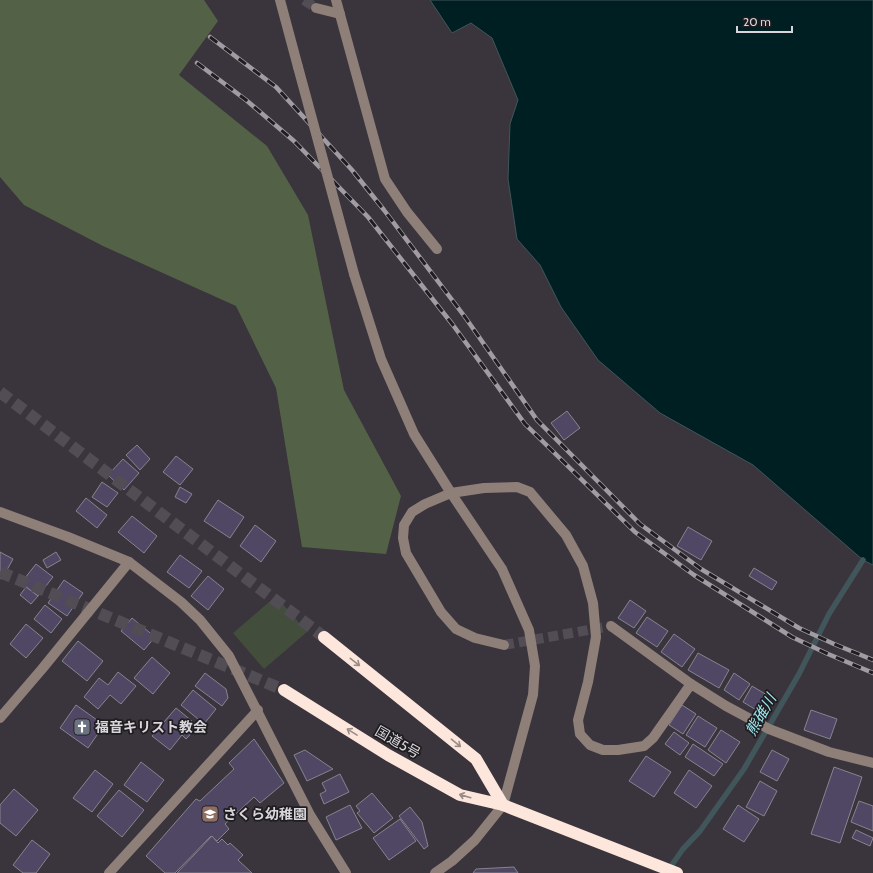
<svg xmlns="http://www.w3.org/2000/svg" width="873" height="873" viewBox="0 0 873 873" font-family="Cabin,'Noto Sans JP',sans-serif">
<rect width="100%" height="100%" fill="#3a343c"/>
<!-- green -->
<path fill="#434d3c" d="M 276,596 L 307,632 L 264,669 L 233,633 Z"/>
<!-- forest -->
<path fill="#536247" d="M 0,0 L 204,0 L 218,21 L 179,75 L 267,146 L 308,215 L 344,390 L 401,496 L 386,554 L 302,547 L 276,388 L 236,306 L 103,246 L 24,205 L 0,177 Z"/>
<!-- water -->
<path fill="#001f22" stroke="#41565a" d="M 430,0 L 873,0 L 873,565 L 863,560 L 753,465 L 660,413 L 598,360 L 561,307 L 540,265 L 517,239 L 508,179 L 510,124 L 518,100 L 492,38 L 471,23 L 452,33 Z"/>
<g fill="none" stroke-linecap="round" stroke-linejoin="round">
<!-- stream -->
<path stroke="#41565a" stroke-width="5.5" d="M 669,869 L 683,849 L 700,831 L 744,769 L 799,674 L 829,614 L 863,560"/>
</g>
<!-- building -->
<g fill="#4f4764" stroke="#86848e">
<path d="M 567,411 L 580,428 L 564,440 L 551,423 Z"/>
<path d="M 137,445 L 150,459 L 140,470 L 126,455 Z"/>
<path d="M 176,456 L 193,469 L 180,485 L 163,472 Z"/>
<path d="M 123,459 L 139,473 L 124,490 L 108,475 Z"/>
<path d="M 102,482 L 118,493 L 107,507 L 92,497 Z"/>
<path d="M 180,487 L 192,494 L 186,503 L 175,497 Z"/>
<path d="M 86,498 L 107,515 L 97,528 L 76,511 Z"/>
<path d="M 218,500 L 244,517 L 230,538 L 204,521 Z"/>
<path d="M 132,516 L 157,536 L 144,553 L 118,532 Z"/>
<path d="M 255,525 L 276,541 L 261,562 L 240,546 Z"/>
<path d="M 688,527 L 712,541 L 701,560 L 677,546 Z"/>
<path d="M 0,552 L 13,559 L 2,579 L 0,578 Z"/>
<path d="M 56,552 L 61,560 L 47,568 L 43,560 Z"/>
<path d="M 180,555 L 202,571 L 189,588 L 167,572 Z"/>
<path d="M 36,564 L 53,577 L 38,596 L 21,583 Z"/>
<path d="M 754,568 L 777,582 L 772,590 L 749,576 Z"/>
<path d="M 208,576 L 224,589 L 208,610 L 191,596 Z"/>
<path d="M 64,580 L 83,593 L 67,616 L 48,603 Z"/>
<path d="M 26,587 L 38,596 L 31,604 L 20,595 Z"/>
<path d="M 630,600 L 646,611 L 634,628 L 618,618 Z"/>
<path d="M 45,605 L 62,619 L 51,633 L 34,619 Z"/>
<path d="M 647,617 L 668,631 L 657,647 L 636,633 Z"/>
<path d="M 132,618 L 155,637 L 144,650 L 121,631 Z"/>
<path d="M 26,624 L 43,638 L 26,658 L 10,644 Z"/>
<path d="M 674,634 L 695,649 L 682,667 L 661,652 Z"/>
<path d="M 78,641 L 103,661 L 87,681 L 62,661 Z"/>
<path d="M 698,653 L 729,670 L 719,688 L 688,670 Z"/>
<path d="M 152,657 L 170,673 L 153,694 L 134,678 Z"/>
<path d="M 118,672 L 136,686 L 121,704 L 110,695 L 98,709 L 84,697 L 99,678 L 108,685 Z"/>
<path d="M 205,673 L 226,689 L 228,698 L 222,706 L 195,686 Z"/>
<path d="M 734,673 L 750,684 L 739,700 L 724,690 Z"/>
<path d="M 752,686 L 767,695 L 758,711 L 743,702 Z"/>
<path d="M 193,690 L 216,709 L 204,724 L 181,705 Z"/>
<path d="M 76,705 L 104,725 L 88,748 L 60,728 Z"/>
<path d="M 682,705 L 696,714 L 683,734 L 669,725 Z"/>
<path d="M 176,708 L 198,726 L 186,739 L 182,735 L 170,750 L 152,736 Z"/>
<path d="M 811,710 L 837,719 L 830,739 L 804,730 Z"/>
<path d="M 698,716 L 717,728 L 705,747 L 686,735 Z"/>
<path d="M 721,730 L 740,742 L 726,763 L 708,750 Z"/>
<path d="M 674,732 L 689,743 L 680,755 L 665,744 Z"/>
<path d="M 254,739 L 284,783 L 260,803 L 254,797 L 225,824 L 229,829 L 217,841 L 211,836 L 175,873 L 165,873 L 146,856 L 196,799 L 200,801 L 234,769 L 229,763 Z"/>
<path d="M 693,744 L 723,764 L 714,776 L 685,757 Z"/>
<path d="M 305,750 L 333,769 L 307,781 L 294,755 Z"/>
<path d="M 772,750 L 789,759 L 777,781 L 760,772 Z"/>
<path d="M 646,756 L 671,772 L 654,797 L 629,781 Z"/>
<path d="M 141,762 L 164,780 L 147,802 L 124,785 Z"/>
<path d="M 834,767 L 862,777 L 840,843 L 811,834 Z"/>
<path d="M 95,770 L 113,784 L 92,812 L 73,798 Z"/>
<path d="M 689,770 L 712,786 L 696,808 L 674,793 Z"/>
<path d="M 340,774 L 349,792 L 324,804 L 320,794 L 326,791 L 322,783 Z"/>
<path d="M 760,781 L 777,791 L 764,816 L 746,807 Z"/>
<path d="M 14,789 L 38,810 L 16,836 L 0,823 L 0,805 Z"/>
<path d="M 119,790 L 144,810 L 122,837 L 97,816 Z"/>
<path d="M 372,793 L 393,818 L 374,833 L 357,813 L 360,811 L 356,806 Z"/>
<path d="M 859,801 L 873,806 L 873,831 L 851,822 Z"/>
<path d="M 350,805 L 362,828 L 336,840 L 326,817 Z"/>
<path d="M 738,805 L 759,819 L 744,842 L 723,829 Z"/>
<path d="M 410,807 L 422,822 L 428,846 L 424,849 L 399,816 Z"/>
<path d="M 400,819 L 416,841 L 389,860 L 373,838 Z"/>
<path d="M 856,830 L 873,838 L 870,846 L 852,838 Z"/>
<path d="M 212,836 L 218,843 L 222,839 L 228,845 L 230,843 L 243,855 L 238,860 L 252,873 L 177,873 Z"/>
<path d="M 32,840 L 50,854 L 36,873 L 23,873 L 13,865 Z"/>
<path d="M 514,867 L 518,873 L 473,873 L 476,869 Z"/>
</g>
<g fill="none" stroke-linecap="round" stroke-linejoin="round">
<!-- minor-tunnel -->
<g stroke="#524c54" stroke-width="10" stroke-dasharray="10 5" stroke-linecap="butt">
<path d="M 304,0 L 316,8"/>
<path d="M 504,645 L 611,626"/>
</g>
<!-- highway-tunnel -->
<g stroke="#524c54" stroke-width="12" stroke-dasharray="12 6" stroke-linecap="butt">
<path d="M 0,392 L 324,637"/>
<path d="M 0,572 L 284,690"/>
</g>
<!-- minor -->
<g stroke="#8e7f78" stroke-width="10">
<path d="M 280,0 L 298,67"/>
<path d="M 336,0 L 385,179 L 407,212 L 437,249"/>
<path d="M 316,8 L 340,14"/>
<path d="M 354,274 L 381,359 L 414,434 L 451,493 L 502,569 L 529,630 L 535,666 L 533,695 L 503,805 L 475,840 L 452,861 L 435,873"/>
<path d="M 0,512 L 68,537 L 129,562 L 181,602 L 200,620 L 229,656 L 310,815 L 346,873"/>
<path d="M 611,626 L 691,684"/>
<path d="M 504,645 L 475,638 L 456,629 L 441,612 L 406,553 L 403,538 L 404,525 L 412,512 L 425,504 L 451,493 L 484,488 L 517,487 L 530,492 L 566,535 L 583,566 L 593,603 L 596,637 L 588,682 L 578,720 L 580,734 L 590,745 L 603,750 L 618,750 L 644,746 L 653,738 L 691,684 L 726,706 L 769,729 L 829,752 L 873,763"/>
<path d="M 0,718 L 42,669 L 129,562"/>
<path d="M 109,873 L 258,710"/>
</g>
<!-- highway -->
<g stroke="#fde6dc" stroke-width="12">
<path d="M 324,637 L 476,759 L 503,805"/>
<path d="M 284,690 L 388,755 L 460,795 L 503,805 L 677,873"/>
</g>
<!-- rail casing -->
<g stroke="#a19ca3" stroke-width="4.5">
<g id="rail">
<path d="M 210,37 L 276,87 L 352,170 L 384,210 L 465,317 L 537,420 L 640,524 L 701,569 L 799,628 L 834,644 L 873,660"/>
<path d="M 197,63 L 246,100 L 294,141 L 368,217 L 453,325 L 525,424 L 635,532 L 694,575 L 792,637 L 828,654 L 873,673"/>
</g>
</g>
<!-- rail -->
<use href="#rail" stroke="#1f1d20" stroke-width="3" stroke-dasharray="9" stroke-linecap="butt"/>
<!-- minor-bridge -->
<path stroke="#8e7f78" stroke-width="10" d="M 298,67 L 354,274"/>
</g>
<!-- one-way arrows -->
<defs><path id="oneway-shaft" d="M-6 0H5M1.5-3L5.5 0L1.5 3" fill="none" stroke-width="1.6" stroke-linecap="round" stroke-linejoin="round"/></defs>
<g stroke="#998c87">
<use href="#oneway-shaft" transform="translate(355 662) rotate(38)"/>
<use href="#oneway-shaft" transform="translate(352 732) rotate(-148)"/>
<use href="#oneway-shaft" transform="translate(456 743) rotate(39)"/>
<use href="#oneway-shaft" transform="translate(465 796) rotate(-164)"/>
</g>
<!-- icons -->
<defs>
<g id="church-square" transform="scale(0.9)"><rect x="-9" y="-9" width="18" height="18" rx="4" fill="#6b7280" stroke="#1f1d20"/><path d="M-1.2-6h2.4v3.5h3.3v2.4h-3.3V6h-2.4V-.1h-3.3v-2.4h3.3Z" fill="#fff"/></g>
<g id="school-square" transform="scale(0.9)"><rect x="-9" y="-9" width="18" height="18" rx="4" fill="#8d6e63" stroke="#1f1d20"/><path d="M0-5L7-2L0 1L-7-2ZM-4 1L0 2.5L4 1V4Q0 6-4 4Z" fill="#fff"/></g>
</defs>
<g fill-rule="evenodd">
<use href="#church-square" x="82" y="727"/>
<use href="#school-square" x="210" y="814"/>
</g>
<g text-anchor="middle" stroke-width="3.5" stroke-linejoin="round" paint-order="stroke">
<!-- poi labels -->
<g font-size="14" font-weight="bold" fill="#d9d6db" stroke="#1f1d20" text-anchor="start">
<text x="95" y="732">福音キリスト教会</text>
<text x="223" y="819">さくら幼稚園</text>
</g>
<!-- street labels -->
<g font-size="14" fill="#d9d6db" stroke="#1f1d20">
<text transform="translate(398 742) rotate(30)" y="5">国道5号</text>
</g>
<!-- water labels -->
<g font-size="15" font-style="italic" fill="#9debf2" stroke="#1f1d20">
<text transform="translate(761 715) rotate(-60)" y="5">熊碓川</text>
</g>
</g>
<!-- scale -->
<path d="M737 26v6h55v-6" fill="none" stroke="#d9d6db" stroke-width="2"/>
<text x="743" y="26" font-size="12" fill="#d9d6db" stroke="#1f1d20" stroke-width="3" paint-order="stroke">20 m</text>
</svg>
